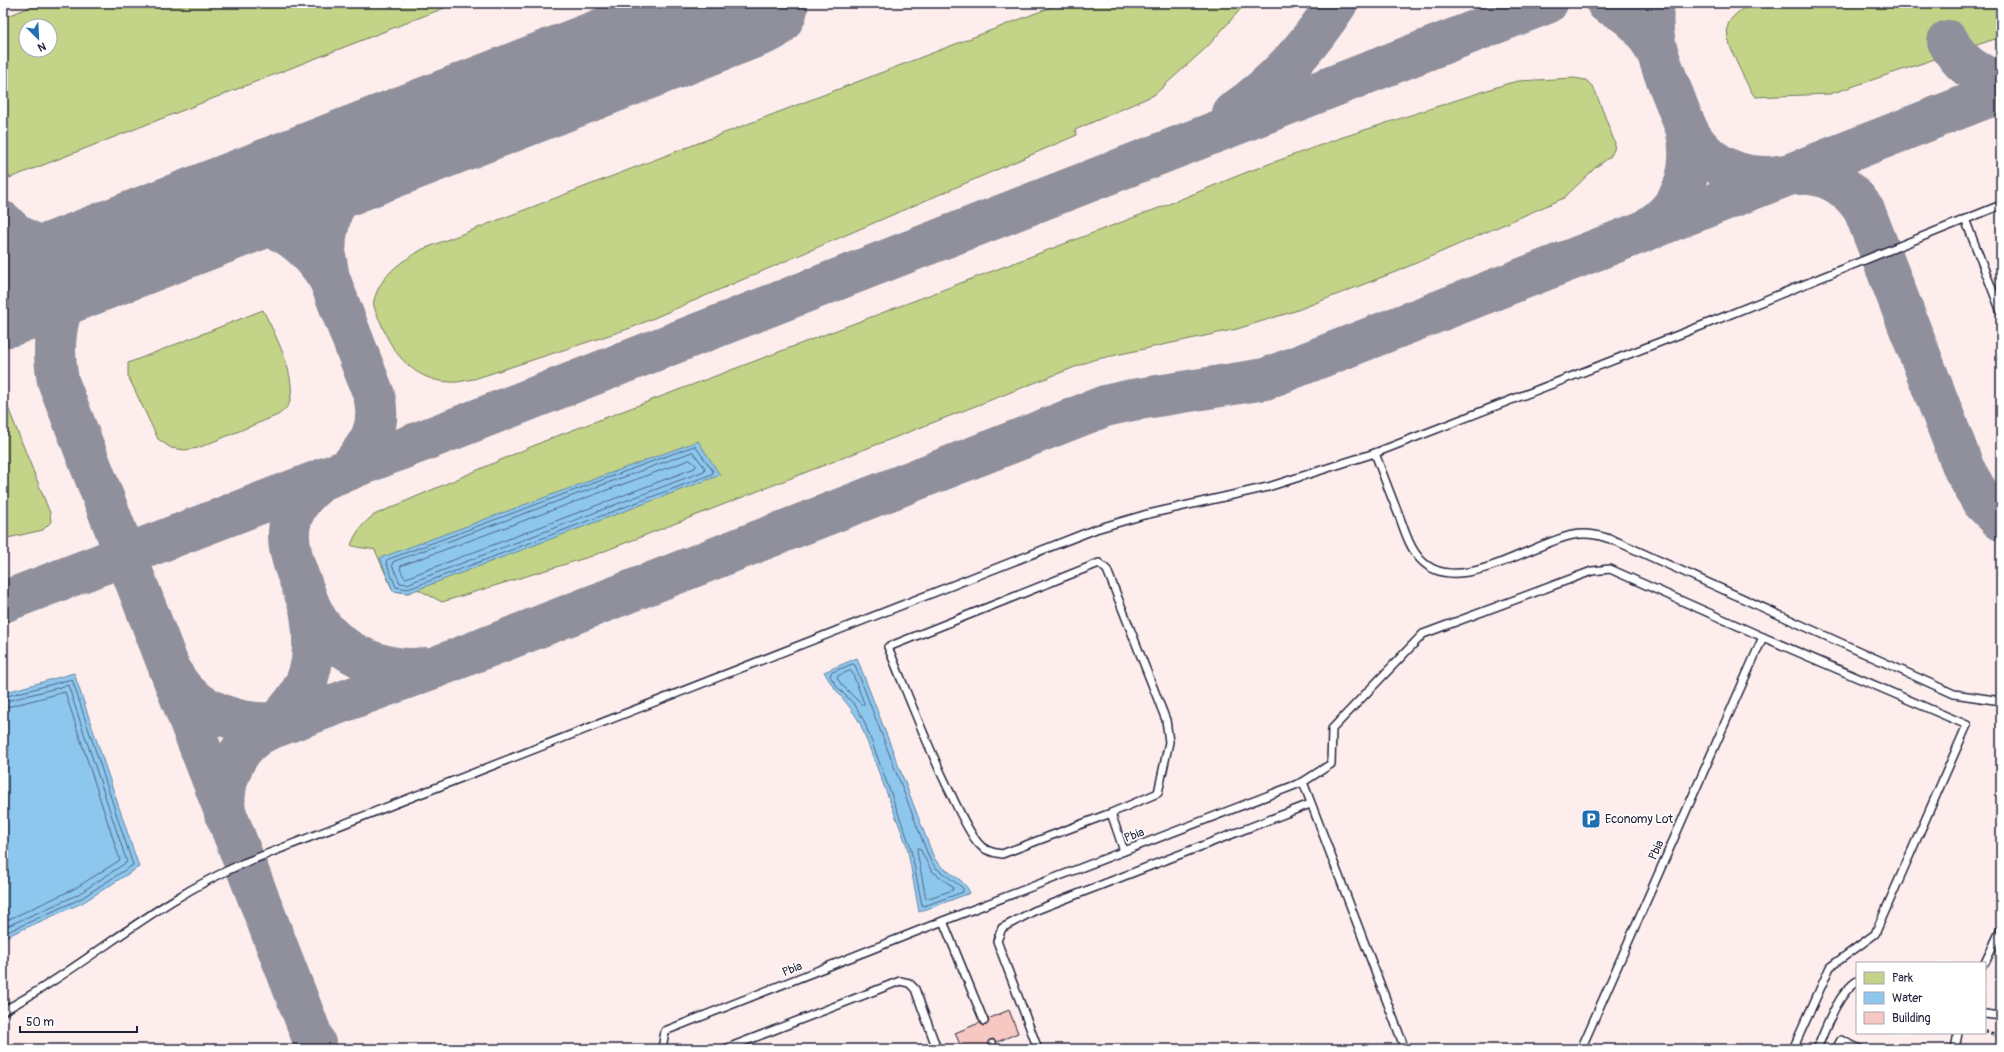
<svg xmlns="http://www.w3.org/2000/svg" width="2004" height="1052" viewBox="0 0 2004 1052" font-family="Pangolin,sans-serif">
<rect width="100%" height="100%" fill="#fff"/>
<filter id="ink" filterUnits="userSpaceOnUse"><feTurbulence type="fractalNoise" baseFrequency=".025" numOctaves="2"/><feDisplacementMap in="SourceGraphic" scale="8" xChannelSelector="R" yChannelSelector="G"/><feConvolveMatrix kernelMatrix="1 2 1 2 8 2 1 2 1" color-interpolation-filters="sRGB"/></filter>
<g filter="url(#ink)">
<!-- built -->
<path fill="#fdeeed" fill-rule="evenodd" d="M 3,3 L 2001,3 L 2001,1049 L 3,1049 ZM 26,26 L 50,26 L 50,50 L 26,50 ZM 1857,963 L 1985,963 L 1985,1033 L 1857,1033 Z"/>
<!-- green -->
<g fill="#c3d387" stroke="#727a61" fill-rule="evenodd">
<path d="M 40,3 L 457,3 L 10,178 L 3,162 L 3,18 ZM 26,26 L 50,26 L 50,50 L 26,50 Z"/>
<path d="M 1062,3 L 1246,3 L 1207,47 L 1154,95 L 1075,130 L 1077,135 L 631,328 L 474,379 C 466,380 458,383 450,382 C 415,381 392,354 381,323 C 378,317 372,306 374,300 C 381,274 402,261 423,249 Z"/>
<path d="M 1750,3 L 2001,3 L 2001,37 L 1830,94 L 1755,97 L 1750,90 C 1743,74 1721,38 1729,22 C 1733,15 1744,8 1750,3 Z"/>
<path d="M 1574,78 L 1586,80 L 1594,88 L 1615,143 L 1614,150 L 1610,157 L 1596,167 L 1564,198 L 1398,271 L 1295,311 L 1237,329 L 1093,360 L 592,556 L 442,602 L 417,589 L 408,593 L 393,591 L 375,550 C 366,547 359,549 351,545 C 356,532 363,523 374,515 L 549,439 L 1164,206 L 1247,172 L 1337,139 L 1506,84 L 1518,81 Z"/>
<path d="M 263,310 C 274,332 299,379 289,404 C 287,408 282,412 278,415 L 198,448 L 185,450 L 171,448 L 158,439 L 128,376 L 128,363 Z"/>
<path d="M 3,395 L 50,513 L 51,522 L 43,530 L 3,539 Z"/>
</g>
<!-- water -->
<g fill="#8ec7ed" stroke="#6385a6">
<path d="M 698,441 L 720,475 L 408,593 L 393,591 L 380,558 Z"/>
<path d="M 857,658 L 934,858 C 943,872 965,878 970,893 L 919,912 L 907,846 L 860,723 C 849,703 835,692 824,672 Z"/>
<path d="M 74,673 L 139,867 L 82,903 L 3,938 L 3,693 Z"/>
</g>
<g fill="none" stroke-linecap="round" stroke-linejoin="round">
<!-- shore -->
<g stroke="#4d6482" stroke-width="1">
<path d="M 695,446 L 713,471 L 712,474 L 408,589 L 396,587 L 386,562 L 387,560 Z"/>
<path d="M 693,452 L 705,468 L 704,471 L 407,584 L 400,583 L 392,565 L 393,562 Z"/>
<path d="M 690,460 L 696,465 L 695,468 L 406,578 L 404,577 L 400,569 L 401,566 Z"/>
<path d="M 853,664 L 855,665 L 930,860 L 936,868 L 963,888 L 963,892 L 924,906 L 922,905 L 910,845 L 864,721 L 855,705 L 837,687 L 830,676 L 831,673 Z"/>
<path d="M 850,671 L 852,672 L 864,703 L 863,706 L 841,684 L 837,678 L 838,676 Z"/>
<path d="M 3,697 L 72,679 L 133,865 L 80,899 L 3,934"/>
<path d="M 3,702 L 68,685 L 127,862 L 77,895 L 3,928"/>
<path d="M 3,708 L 65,692 L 120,860 L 74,889 L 3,922"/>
<path d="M 918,848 L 920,849 L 931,870 L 953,887 L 953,890 L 926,899 L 917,851 Z"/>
</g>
<!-- taxiway -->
<g stroke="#90909d" stroke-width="42">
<path d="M 1607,3 C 1630,13 1644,27 1655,49"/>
<path d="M 1654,3 C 1648,35 1660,61 1671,90 C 1679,108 1684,130 1697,145 C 1714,166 1739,177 1766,177 C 1777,177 1788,174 1799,174 C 1827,172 1849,187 1864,210 L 1964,469 L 1982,501 L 2001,520"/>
<path d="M 1948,41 C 1959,63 1977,76 2001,81"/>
<path d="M 1233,113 C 1276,84 1309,46 1337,3"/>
<path d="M 196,221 C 260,219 291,221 329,278"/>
<path d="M 3,222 C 34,258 80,251 123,248"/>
<path d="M 1650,227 C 1686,204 1695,166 1686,127"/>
<path d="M 126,248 C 115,253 103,258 93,265 C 57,293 50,338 58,381 L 317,1049"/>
<path d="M 348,470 C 369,445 382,429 374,395 L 329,278 L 325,255 L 326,236 L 331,213 L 346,184 L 364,165 L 397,142"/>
<path d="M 323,479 C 281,510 283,539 301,583 C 306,597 310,610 318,622 C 341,655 386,673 425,668"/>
<path d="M 3,602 L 451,430 L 1547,3"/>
<path d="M 173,675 C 194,714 247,728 288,722"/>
<path d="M 269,729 C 311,692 319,662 310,608"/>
<path d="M 225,814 C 221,780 236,743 269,729 L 436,667 L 1105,406 L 1132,400 L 1265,379 L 2001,92"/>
</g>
<!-- runway -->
<path stroke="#90909d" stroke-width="105" d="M 3,295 L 756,3"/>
</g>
<!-- building -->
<path fill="#f7c7c2" stroke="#22223b" d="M 1009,1010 L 1018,1033 L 997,1042 L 993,1039 L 990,1040 L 987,1046 L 981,1049 L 962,1049 L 955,1033 L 979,1023 L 983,1026 L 986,1025 L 989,1022 L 988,1019 Z"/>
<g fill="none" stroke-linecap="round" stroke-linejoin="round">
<!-- lane casing -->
<g stroke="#22223b" stroke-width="10">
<g id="lane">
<path d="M 1965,219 L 2001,312"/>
<path d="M 1375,453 C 1383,475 1391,496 1400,518 C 1405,532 1410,548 1420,559 C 1456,599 1531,543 1573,535 C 1589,532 1603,536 1618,542 L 1954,694 L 2001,701"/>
<path d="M 1303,782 L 1405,1049"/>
<path d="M 1111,813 L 1002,854 C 993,853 984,851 978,843 C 966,828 958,808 949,790 C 926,743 908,695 888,647 L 1099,563 L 1107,570 L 1166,720 L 1169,742 L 1158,793 L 1111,813 L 1124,851"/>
<path d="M 943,921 L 984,1021"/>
<path d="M 1985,963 L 2001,929"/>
<path d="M 3,1011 C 86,966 157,900 244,863 L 1096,529 L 1144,515 L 1268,487 L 1375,453 L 1701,326 L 2001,205"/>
<path d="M 1985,1014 L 2001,1016"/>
<path d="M 992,1044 L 994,1049"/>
<path d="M 662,1049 L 665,1031 L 943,921 L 1303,782 L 1331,764 L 1332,729 L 1423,634 L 1592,571 L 1610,569 L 1763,637 L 1967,725 L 1875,934 L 1830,967 L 1793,1049"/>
<path d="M 725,1049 L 900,981 L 909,983 L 915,989 L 937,1049"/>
<path d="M 1038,1049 L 997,941 L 1002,928 L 1034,911 L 1310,804"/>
<path d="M 1581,1049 L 1763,637"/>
<path d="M 1817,1049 C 1826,1028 1838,993 1857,981"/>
<path d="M 1836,1049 L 1841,1040 L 1860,1049"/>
<path d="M 1955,1049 L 1958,1033"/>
</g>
</g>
<!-- path -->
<path stroke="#22223b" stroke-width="2.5" stroke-dasharray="3 3" stroke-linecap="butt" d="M 1985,1031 L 2001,1038"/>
<!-- lane -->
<use href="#lane" stroke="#fff" stroke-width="7"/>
</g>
</g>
<!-- icons -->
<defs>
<g id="parking-square" transform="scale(1)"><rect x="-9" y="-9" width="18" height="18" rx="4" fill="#1f6fb2" stroke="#fff"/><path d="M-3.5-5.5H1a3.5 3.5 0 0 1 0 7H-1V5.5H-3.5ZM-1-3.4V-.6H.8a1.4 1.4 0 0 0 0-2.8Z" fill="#fff"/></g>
</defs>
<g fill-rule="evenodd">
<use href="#parking-square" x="1591" y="819"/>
</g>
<g text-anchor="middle" stroke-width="3" stroke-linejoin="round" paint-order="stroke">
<!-- poi labels -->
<g font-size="12" fill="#22223b" stroke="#fff" text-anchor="start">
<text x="1605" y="823">Economy Lot</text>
</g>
<!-- street labels -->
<g font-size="12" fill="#22223b" stroke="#fff">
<text transform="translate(1134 835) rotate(-21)" y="4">Pbia</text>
<text transform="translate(1656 850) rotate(-66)" y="4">Pbia</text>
<text transform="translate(792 969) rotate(-22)" y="4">Pbia</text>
</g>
</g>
<!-- margin -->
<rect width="2004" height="1052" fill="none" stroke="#fff" stroke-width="16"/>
<rect x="8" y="8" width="1988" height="1036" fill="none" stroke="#22223b" stroke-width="1.5" filter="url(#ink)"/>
<!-- legend -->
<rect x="1856" y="962" width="130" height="72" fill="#ffffff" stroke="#a7a7b1"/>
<rect x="1864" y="972" width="20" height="12" fill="#c3d387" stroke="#a7a7b1"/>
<text x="1892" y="982" font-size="12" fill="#22223b">Park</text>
<rect x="1864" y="992" width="20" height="12" fill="#8ec7ed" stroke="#a7a7b1"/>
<text x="1892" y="1002" font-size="12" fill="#22223b">Water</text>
<rect x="1864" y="1012" width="20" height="12" fill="#f7c7c2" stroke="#a7a7b1"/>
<text x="1892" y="1022" font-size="12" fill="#22223b">Building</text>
<!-- north arrow -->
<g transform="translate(38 38) rotate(156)"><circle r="19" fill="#ffffff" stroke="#a7a7b1"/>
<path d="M0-3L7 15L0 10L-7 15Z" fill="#1f6fb2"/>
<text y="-6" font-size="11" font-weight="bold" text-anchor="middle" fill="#22223b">N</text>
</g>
<!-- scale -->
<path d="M20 1026v6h117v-6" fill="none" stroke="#22223b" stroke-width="2"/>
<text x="26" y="1026" font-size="12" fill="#22223b" stroke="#ffffff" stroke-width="3" paint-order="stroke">50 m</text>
</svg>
